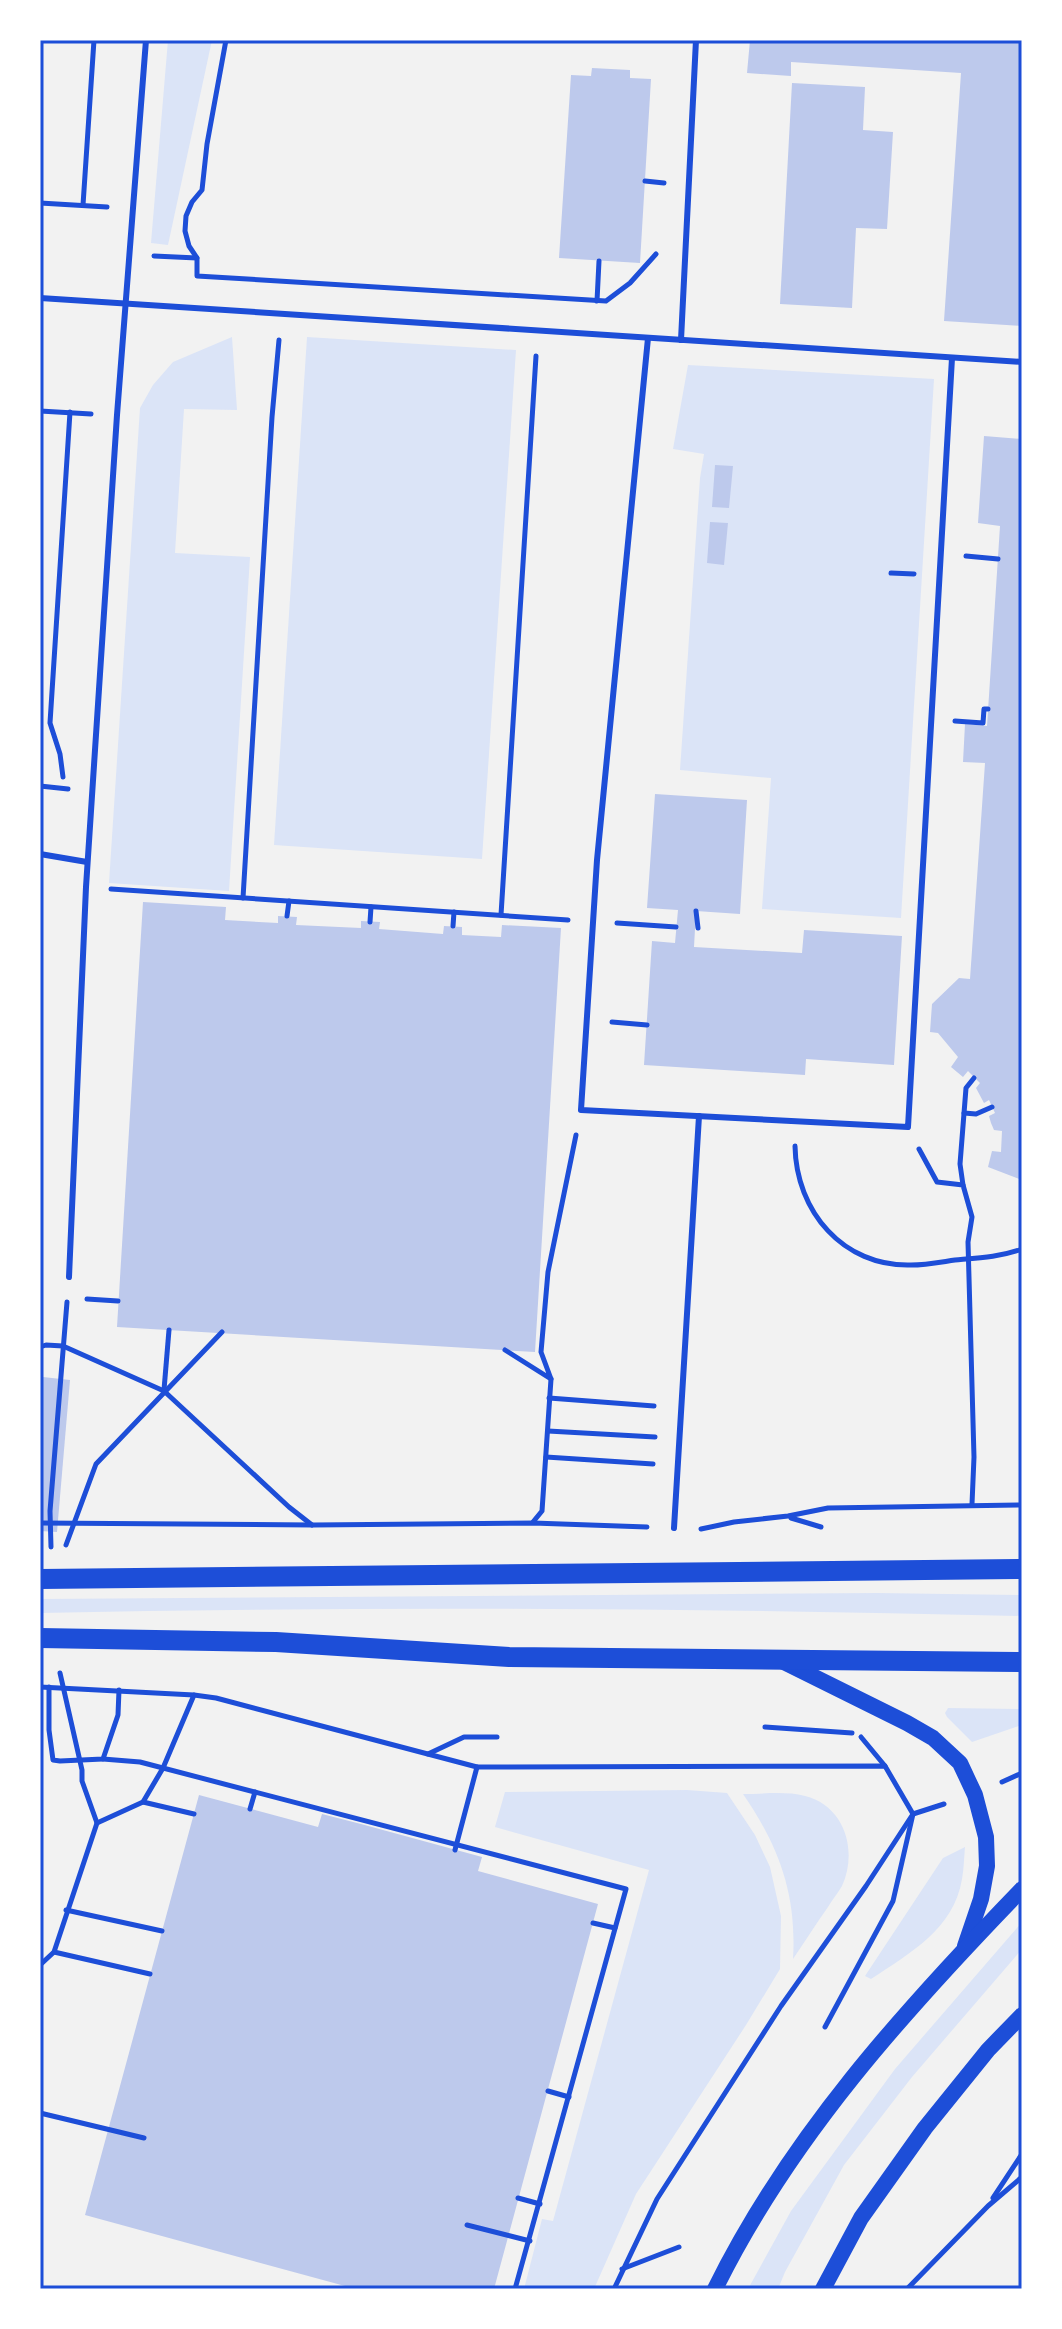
<svg xmlns="http://www.w3.org/2000/svg" width="1062" height="2329" viewBox="0 0 1062 2329" font-family="Poppins,sans-serif">
<rect width="100%" height="100%" fill="#f2f2f2"/>
<!-- green -->
<g fill="#dbe4f7">
<path d="M 168,40 L 212,40 L 168,245 L 151,243 Z"/>
<path d="M 232,337 L 237,410 L 184,409 L 175,553 L 250,557 L 229,891 L 109,883 L 140,408 L 153,385 L 173,362 Z"/>
<path d="M 307,337 L 516,350 L 482,859 L 274,845 Z"/>
<path d="M 688,365 L 934,379 L 901,918 L 762,909 L 771,778 L 680,770 L 700,478 L 704,454 L 673,449 Z"/>
<path d="M 877,1593 L 1022,1595 L 1022,1616 C 695,1608 367,1606 40,1613 L 40,1599 Z"/>
<path d="M 948,1708 L 1022,1709 L 1022,1725 L 972,1742 L 947,1717 L 945,1713 Z"/>
<path d="M 687,1790 L 727,1793 L 755,1835 L 770,1867 L 781,1916 L 780,1969 L 746,2025 L 636,2194 L 594,2289 L 524,2289 L 542,2219 L 553,2221 L 649,1870 L 495,1827 L 505,1792 Z"/>
<path d="M 743,1794 C 763,1794 786,1791 805,1796 C 845,1806 858,1851 842,1886 C 838,1893 832,1900 828,1907 C 816,1924 805,1941 793,1959 C 797,1895 779,1846 743,1794 Z"/>
<path d="M 965,1847 C 964,1857 964,1868 962,1879 C 954,1929 910,1953 871,1979 L 865,1976 L 943,1858 Z"/>
<path d="M 1022,1922 L 1022,1949 L 912,2077 L 844,2165 L 785,2272 L 778,2289 L 748,2289 L 791,2211 L 895,2069 Z"/>
</g>
<!-- building -->
<g fill="#bdc9ec">
<path d="M 750,40 L 989,40 L 1022,42 L 1022,326 L 944,321 L 961,73 L 791,62 L 791,76 L 747,73 Z"/>
<path d="M 592,68 L 630,70 L 630,78 L 651,79 L 640,263 L 559,258 L 571,75 L 591,76 Z"/>
<path d="M 792,83 L 865,87 L 863,130 L 893,132 L 887,229 L 856,228 L 852,308 L 780,304 Z"/>
<path d="M 984,436 L 1022,439 L 1022,1180 L 988,1167 L 992,1151 L 1001,1152 L 1002,1131 L 994,1130 L 991,1123 L 989,1116 L 995,1113 L 989,1100 L 984,1103 L 976,1088 L 980,1083 L 968,1071 L 963,1077 L 951,1067 L 958,1057 L 938,1033 L 930,1032 L 932,1004 L 959,978 L 970,979 L 985,763 L 963,762 L 965,724 L 987,726 L 1000,526 L 978,523 Z"/>
<path d="M 715,465 L 733,466 L 729,508 L 712,507 Z"/>
<path d="M 710,522 L 728,523 L 724,565 L 707,563 Z"/>
<path d="M 655,794 L 747,800 L 740,914 L 696,911 L 694,947 L 802,953 L 804,930 L 902,936 L 894,1065 L 806,1059 L 805,1075 L 644,1065 L 652,941 L 675,943 L 678,910 L 647,908 Z"/>
<path d="M 143,902 L 226,907 L 225,920 L 278,923 L 278,916 L 297,917 L 296,925 L 361,928 L 361,921 L 380,922 L 379,929 L 443,934 L 444,926 L 462,927 L 462,935 L 501,937 L 502,925 L 561,928 L 535,1352 L 117,1327 Z"/>
<path d="M 43,1377 L 70,1380 L 57,1532 L 40,1531 L 40,1411 Z"/>
<path d="M 199,1795 L 318,1827 L 322,1814 L 361,1824 L 482,1857 L 478,1871 L 598,1904 L 494,2289 L 356,2289 L 85,2215 Z"/>
</g>
<g fill="none" stroke-linecap="round" stroke-linejoin="round">
<!-- path -->
<g stroke="#1d4ed8" stroke-width="5">
<path d="M 226,40 L 207,144 L 202,190 L 192,202 L 186,216 L 185,231 L 189,246 L 197,258 L 197,276 L 606,301 L 630,283 L 656,254"/>
<path d="M 645,181 L 664,183"/>
<path d="M 40,203 L 107,207"/>
<path d="M 83,205 L 94,40"/>
<path d="M 154,256 L 197,258"/>
<path d="M 597,301 L 599,261"/>
<path d="M 40,411 L 91,414"/>
<path d="M 966,556 L 998,559"/>
<path d="M 891,573 L 914,574"/>
<path d="M 955,721 L 983,723 L 984,709 L 988,709"/>
<path d="M 63,777 L 60,754 L 50,723 L 70,412"/>
<path d="M 40,786 L 68,789"/>
<path d="M 111,889 L 568,920"/>
<path d="M 243,898 L 272,417 L 279,340"/>
<path d="M 696,911 L 698,928"/>
<path d="M 501,915 L 536,356"/>
<path d="M 287,916 L 289,901"/>
<path d="M 370,922 L 371,907"/>
<path d="M 617,923 L 676,927"/>
<path d="M 453,926 L 454,912"/>
<path d="M 612,1022 L 647,1025"/>
<path d="M 964,1113 L 976,1114 L 992,1107"/>
<path d="M 795,1146 C 796,1211 843,1267 911,1265 C 926,1265 941,1262 955,1260 C 978,1258 1000,1257 1022,1249"/>
<path d="M 919,1149 L 937,1182 L 963,1185 L 972,1217 L 968,1242 L 974,1457 L 972,1504"/>
<path d="M 963,1185 L 960,1164 L 966,1088 L 974,1078"/>
<path d="M 87,1299 L 118,1301"/>
<path d="M 40,1347 L 46,1345 L 63,1346 L 164,1391 L 289,1507 L 312,1525"/>
<path d="M 505,1350 L 551,1379 L 541,1352 L 548,1272 L 576,1135"/>
<path d="M 164,1390 L 169,1330"/>
<path d="M 549,1398 L 654,1406"/>
<path d="M 548,1431 L 655,1437"/>
<path d="M 546,1457 L 653,1464"/>
<path d="M 791,1518 L 821,1527"/>
<path d="M 533,1522 L 542,1511 L 551,1379"/>
<path d="M 40,1523 L 313,1525 L 533,1523 L 647,1527"/>
<path d="M 701,1529 L 734,1522 L 788,1516 L 828,1508 L 1022,1505"/>
<path d="M 66,1545 L 96,1464 L 222,1332"/>
<path d="M 51,1547 L 50,1511 L 67,1302"/>
<path d="M 40,1687 L 194,1695 L 216,1698 L 477,1767 L 885,1766 L 913,1814 L 893,1901 L 825,2027"/>
<path d="M 49,1687 L 49,1730 L 53,1760 L 60,1761 L 103,1759 L 118,1715 L 119,1690"/>
<path d="M 765,1727 L 852,1733"/>
<path d="M 861,1737 L 885,1766"/>
<path d="M 428,1754 L 464,1737 L 497,1737"/>
<path d="M 103,1759 L 140,1762 L 626,1889 L 515,2289"/>
<path d="M 1002,1782 L 1022,1773"/>
<path d="M 143,1802 L 194,1814"/>
<path d="M 250,1809 L 255,1792"/>
<path d="M 97,1823 L 143,1802 L 163,1768 L 194,1695"/>
<path d="M 455,1850 L 477,1767"/>
<path d="M 66,1910 L 162,1931"/>
<path d="M 593,1923 L 615,1928"/>
<path d="M 54,1952 L 150,1974"/>
<path d="M 40,1965 L 54,1952 L 97,1823 L 82,1781 L 82,1770 L 60,1673"/>
<path d="M 548,2091 L 569,2097"/>
<path d="M 40,2113 L 144,2138"/>
<path d="M 518,2198 L 540,2204"/>
<path d="M 993,2198 L 1022,2154"/>
<path d="M 467,2225 L 530,2241"/>
<path d="M 622,2269 L 679,2247"/>
<path d="M 614,2289 L 657,2199 L 781,2006 L 866,1886 L 913,1814 L 944,1804"/>
<path d="M 907,2289 L 988,2206 L 1022,2177"/>
</g>
<!-- service -->
<g stroke="#1d4ed8" stroke-width="6">
<path d="M 40,298 L 1022,362"/>
<path d="M 648,338 L 597,860 L 581,1110 L 908,1127 L 952,358"/>
<path d="M 681,340 L 696,40"/>
<path d="M 40,854 L 87,862"/>
<path d="M 69,1277 L 86,887 L 117,415 L 146,40"/>
<path d="M 674,1528 L 699,1116"/>
</g>
<!-- secondary -->
<g stroke="#1d4ed8" stroke-width="16">
<path d="M 782,1661 L 907,1723 L 933,1738 L 960,1763 L 975,1795 L 986,1837 L 987,1866 L 981,1899 L 965,1946"/>
<path d="M 715,2289 C 790,2137 904,2011 1022,1889"/>
<path d="M 823,2289 L 861,2218 L 925,2128 L 988,2050 L 1022,2015"/>
</g>
<!-- primary -->
<g stroke="#1d4ed8" stroke-width="20">
<path d="M 40,1579 L 1022,1569"/>
<path d="M 40,1638 L 276,1642 L 509,1657 L 1022,1662"/>
</g>
</g>
<!-- border -->
<rect width="1062" height="2329" fill="none" stroke="#ffffff" stroke-width="84"/>
<rect x="42" y="42" width="978" height="2245" fill="none" stroke="#1d4ed8" stroke-width="3"/>
</svg>
